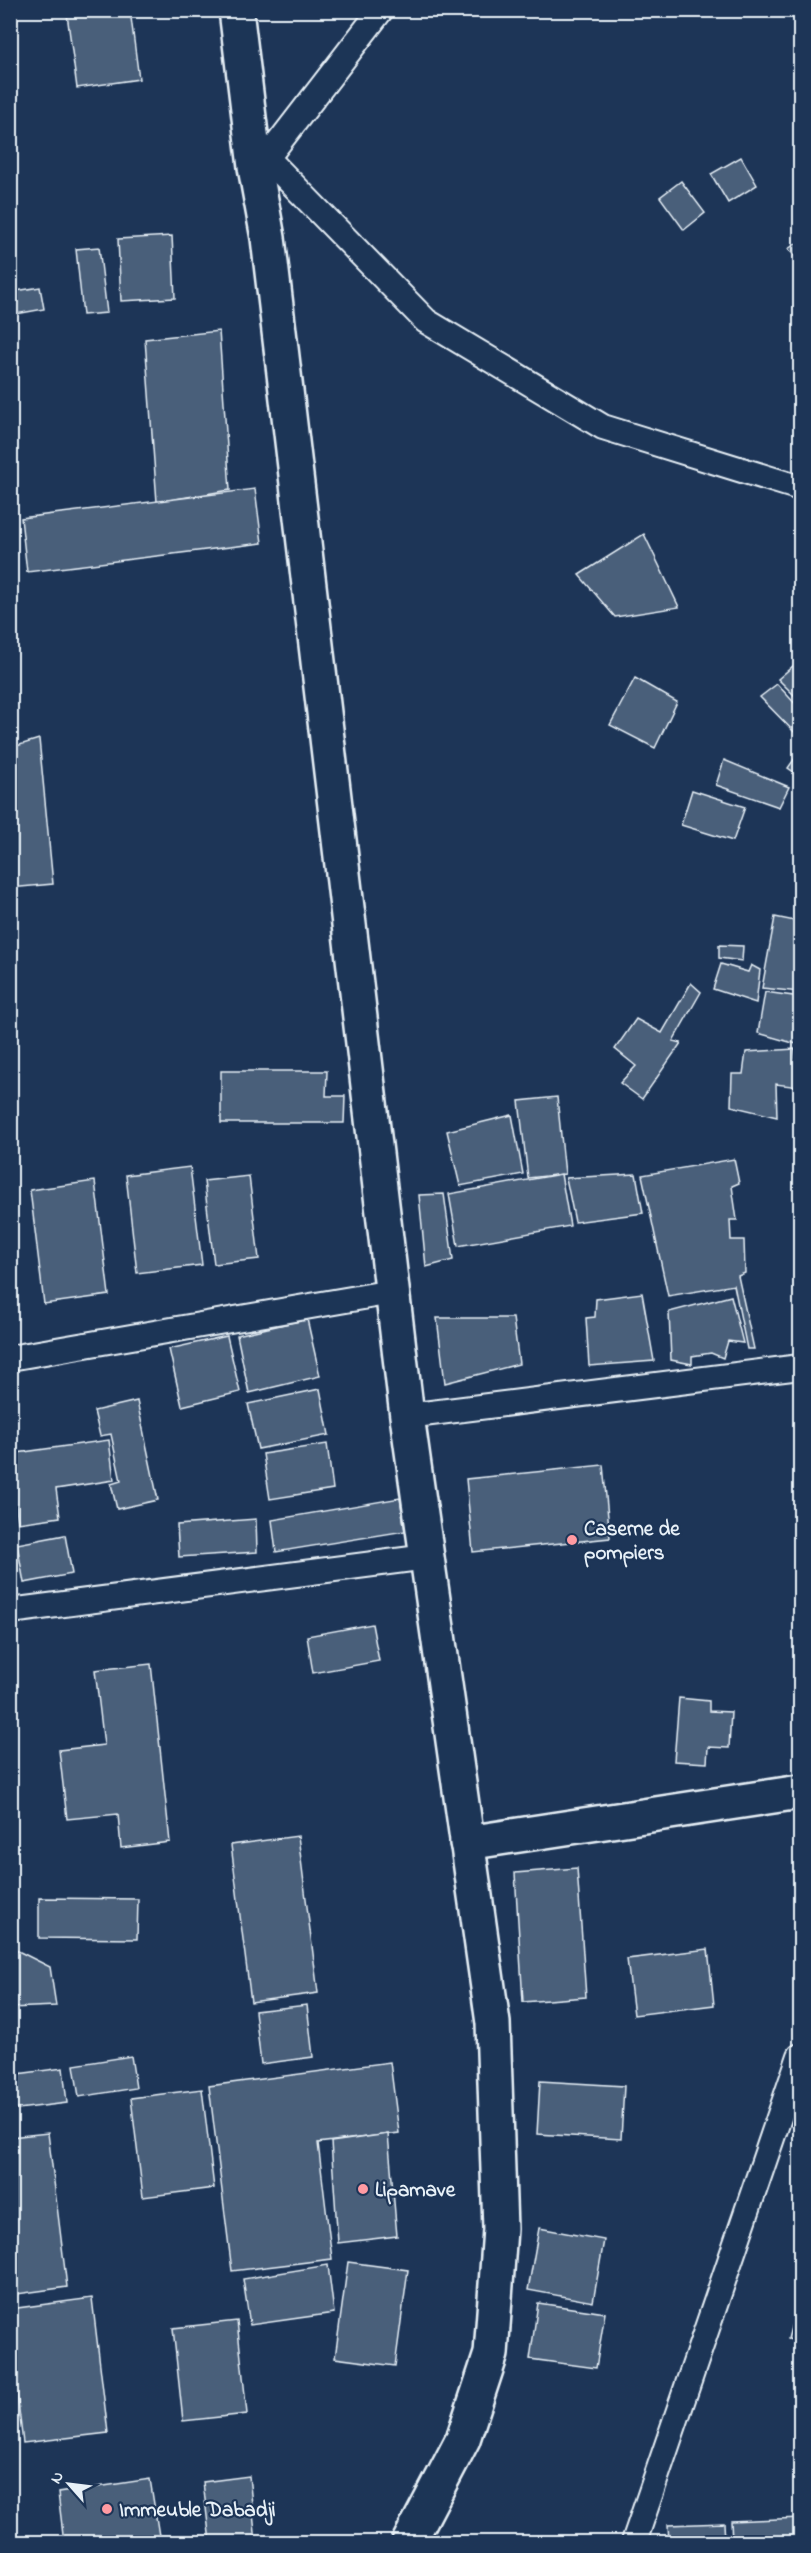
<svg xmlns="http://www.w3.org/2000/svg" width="811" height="2553" viewBox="0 0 811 2553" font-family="'Indie Flower',sans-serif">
<rect width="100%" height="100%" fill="#1d3557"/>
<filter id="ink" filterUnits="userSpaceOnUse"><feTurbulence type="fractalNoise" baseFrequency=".0167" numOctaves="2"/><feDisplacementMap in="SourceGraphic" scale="12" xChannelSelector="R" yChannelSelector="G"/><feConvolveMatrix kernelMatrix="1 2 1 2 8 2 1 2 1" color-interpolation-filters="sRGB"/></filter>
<g filter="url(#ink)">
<!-- building -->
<g fill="#495e7a" stroke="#e8f1f8" stroke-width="1.5">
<path d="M 90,10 L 130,10 L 139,79 L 77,88 L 67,14 Z"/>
<path d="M 741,157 L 757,185 L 728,203 L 711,174 Z"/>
<path d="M 681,181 L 705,213 L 684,230 L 660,197 Z"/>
<path d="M 172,236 L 175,298 L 121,301 L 118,239 Z"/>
<path d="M 800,241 L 800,261 L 788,249 Z"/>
<path d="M 99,247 L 107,313 L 83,315 L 76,249 Z"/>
<path d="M 40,287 L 44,309 L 10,315 L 10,292 Z"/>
<path d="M 219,331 L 230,490 L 157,502 L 145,339 Z"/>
<path d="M 255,489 L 262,543 L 27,572 L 21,518 Z"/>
<path d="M 644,534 L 679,607 L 615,617 L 579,575 Z"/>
<path d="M 800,660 L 800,701 L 778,679 Z"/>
<path d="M 635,678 L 677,702 L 655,748 L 610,725 Z"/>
<path d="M 777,684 L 800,709 L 800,738 L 760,697 Z"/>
<path d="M 39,739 L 53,884 L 10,888 L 10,748 Z"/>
<path d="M 800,751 L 800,776 L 788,768 Z"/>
<path d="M 724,760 L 789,787 L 779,807 L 716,785 Z"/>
<path d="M 692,790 L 745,807 L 733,841 L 681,825 Z"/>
<path d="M 775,917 L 800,922 L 800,992 L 762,988 Z"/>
<path d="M 719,945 L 743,946 L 742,961 L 719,958 Z"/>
<path d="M 721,964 L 748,972 L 751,965 L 760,970 L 756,1003 L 713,989 Z"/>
<path d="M 691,983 L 701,992 L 673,1041 L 681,1043 L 642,1099 L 620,1083 L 636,1066 L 615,1049 L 636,1019 L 662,1033 Z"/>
<path d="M 765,992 L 800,997 L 800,1045 L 758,1033 Z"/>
<path d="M 795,1049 L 799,1087 L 776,1084 L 777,1117 L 731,1106 L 732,1074 L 743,1074 L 746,1052 Z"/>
<path d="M 221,1071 L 327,1071 L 326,1096 L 345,1096 L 344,1123 L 221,1123 Z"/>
<path d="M 557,1097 L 565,1174 L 528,1178 L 519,1101 Z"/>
<path d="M 512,1115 L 523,1174 L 460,1186 L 447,1131 Z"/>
<path d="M 734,1159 L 739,1183 L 732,1186 L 737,1220 L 730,1220 L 731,1240 L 744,1240 L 745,1273 L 738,1276 L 754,1349 L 747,1349 L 734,1285 L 668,1296 L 642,1175 Z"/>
<path d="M 190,1167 L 202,1265 L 137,1273 L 126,1175 Z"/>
<path d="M 561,1174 L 570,1226 L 458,1246 L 449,1194 Z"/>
<path d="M 636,1174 L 643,1213 L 575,1222 L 566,1178 Z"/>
<path d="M 249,1176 L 259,1259 L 214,1264 L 204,1181 Z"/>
<path d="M 95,1181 L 109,1295 L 44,1304 L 30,1190 Z"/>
<path d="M 444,1194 L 453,1260 L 426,1267 L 419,1195 Z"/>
<path d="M 642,1293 L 654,1361 L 589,1366 L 586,1318 L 595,1317 L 596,1299 Z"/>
<path d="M 731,1296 L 743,1343 L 728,1341 L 723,1358 L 711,1353 L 692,1356 L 692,1364 L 671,1360 L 669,1312 Z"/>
<path d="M 437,1318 L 513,1318 L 519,1364 L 445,1383 Z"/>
<path d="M 307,1319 L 320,1376 L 249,1393 L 237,1335 Z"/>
<path d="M 227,1336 L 240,1392 L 182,1406 L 169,1349 Z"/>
<path d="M 320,1389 L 329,1435 L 258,1449 L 248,1404 Z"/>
<path d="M 137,1401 L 158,1500 L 117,1509 L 111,1484 L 121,1481 L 111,1434 L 100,1436 L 94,1411 Z"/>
<path d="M 109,1440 L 114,1480 L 56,1489 L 60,1517 L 18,1523 L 10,1454 Z"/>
<path d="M 327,1444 L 333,1489 L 270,1499 L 263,1454 Z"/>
<path d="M 603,1465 L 610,1538 L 473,1552 L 466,1479 Z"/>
<path d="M 400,1498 L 405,1531 L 276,1552 L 272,1520 Z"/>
<path d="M 256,1519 L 257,1552 L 179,1557 L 177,1525 Z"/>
<path d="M 65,1535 L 72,1574 L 24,1583 L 17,1544 Z"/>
<path d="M 372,1624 L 379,1661 L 313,1673 L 307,1636 Z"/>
<path d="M 151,1664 L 170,1842 L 121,1848 L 118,1814 L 67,1819 L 59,1750 L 104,1745 L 95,1670 Z"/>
<path d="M 679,1698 L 709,1701 L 709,1711 L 731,1712 L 729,1748 L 708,1747 L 707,1763 L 674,1761 Z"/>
<path d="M 298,1836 L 318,1993 L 251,2002 L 231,1845 Z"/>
<path d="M 577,1868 L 586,1997 L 523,2002 L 515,1873 Z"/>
<path d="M 39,1898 L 138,1899 L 137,1939 L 39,1938 Z"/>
<path d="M 10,1947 L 50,1967 L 56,2006 L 10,2008 Z"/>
<path d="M 708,1949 L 714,2005 L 634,2015 L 627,1959 Z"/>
<path d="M 307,2005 L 313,2057 L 261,2064 L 255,2011 Z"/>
<path d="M 131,2056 L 136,2088 L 79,2097 L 74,2065 Z"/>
<path d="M 390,2062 L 399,2133 L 318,2143 L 332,2259 L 232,2271 L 209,2086 Z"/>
<path d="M 63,2068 L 67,2103 L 10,2110 L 10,2075 Z"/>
<path d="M 540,2081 L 624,2086 L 621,2139 L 537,2134 Z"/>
<path d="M 202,2089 L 214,2188 L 143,2197 L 131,2098 Z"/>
<path d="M 48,2133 L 67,2287 L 10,2295 L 10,2137 Z"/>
<path d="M 388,2134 L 397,2236 L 338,2243 L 331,2142 Z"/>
<path d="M 539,2228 L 604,2240 L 593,2302 L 528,2290 Z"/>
<path d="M 348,2262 L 408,2270 L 395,2366 L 335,2358 Z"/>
<path d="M 328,2265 L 334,2313 L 250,2325 L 243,2279 Z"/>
<path d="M 800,2293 L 800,2342 L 788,2339 Z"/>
<path d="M 92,2298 L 108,2433 L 23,2443 L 10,2337 L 10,2309 Z"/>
<path d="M 538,2303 L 605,2313 L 596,2368 L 530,2359 Z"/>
<path d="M 237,2321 L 247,2414 L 183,2421 L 173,2328 Z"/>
<path d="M 249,2476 L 256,2542 L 210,2542 L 203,2482 Z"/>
<path d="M 150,2479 L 160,2542 L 64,2542 L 58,2493 Z"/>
<path d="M 800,2518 L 800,2542 L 732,2542 L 731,2521 Z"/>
<path d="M 724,2523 L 725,2542 L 669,2542 L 668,2525 Z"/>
</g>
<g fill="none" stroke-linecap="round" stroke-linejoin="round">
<!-- street casing -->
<g stroke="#e8f1f8" stroke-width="28">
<g id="street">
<path d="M 267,158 L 381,10"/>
<path d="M 255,167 L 267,158 L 426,321 L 603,427 L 800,488"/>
<path d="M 10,1358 L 392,1292"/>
<path d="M 407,1416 L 800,1367"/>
<path d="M 10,1611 L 427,1557"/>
<path d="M 634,2542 L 800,2056"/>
</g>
</g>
<!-- secondary casing -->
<g stroke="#e8f1f8" stroke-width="38">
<g id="secondary">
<path d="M 236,10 L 255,167 L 268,238 L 407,1416 L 493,2023 L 500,2229 L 491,2354 L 463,2439 L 409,2542"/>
<path d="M 467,1843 L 800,1792"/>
</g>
</g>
<!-- street -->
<use href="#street" stroke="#1d3557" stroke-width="24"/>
<!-- secondary -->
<use href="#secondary" stroke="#1d3557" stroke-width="33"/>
</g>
</g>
<!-- markers -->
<g fill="#ff9aa2" stroke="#1d3557" stroke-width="2">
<circle cx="572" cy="1540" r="6"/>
<circle cx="363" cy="2189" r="6"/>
<circle cx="107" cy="2509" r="6"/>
</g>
<g text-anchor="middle" stroke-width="4.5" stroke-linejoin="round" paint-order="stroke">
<!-- poi labels -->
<g font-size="21" font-weight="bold" fill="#e8f1f8" stroke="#1d3557" text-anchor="start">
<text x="584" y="1535">Caserne de<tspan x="584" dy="24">pompiers</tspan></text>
<text x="375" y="2196">Lipamave</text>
<text x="119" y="2516">Immeuble Dabadji</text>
</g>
</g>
<!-- margin -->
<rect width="811" height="2553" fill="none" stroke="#1d3557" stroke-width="36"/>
<rect x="18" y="18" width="775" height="2517" fill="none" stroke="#e8f1f8" stroke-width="2" filter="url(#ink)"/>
<!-- north arrow -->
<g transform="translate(69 2484) rotate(298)" stroke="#1d3557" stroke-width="4.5" paint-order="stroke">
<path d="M0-4.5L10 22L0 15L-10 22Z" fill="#e8f1f8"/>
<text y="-9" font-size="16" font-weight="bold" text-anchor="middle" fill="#e8f1f8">N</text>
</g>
</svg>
